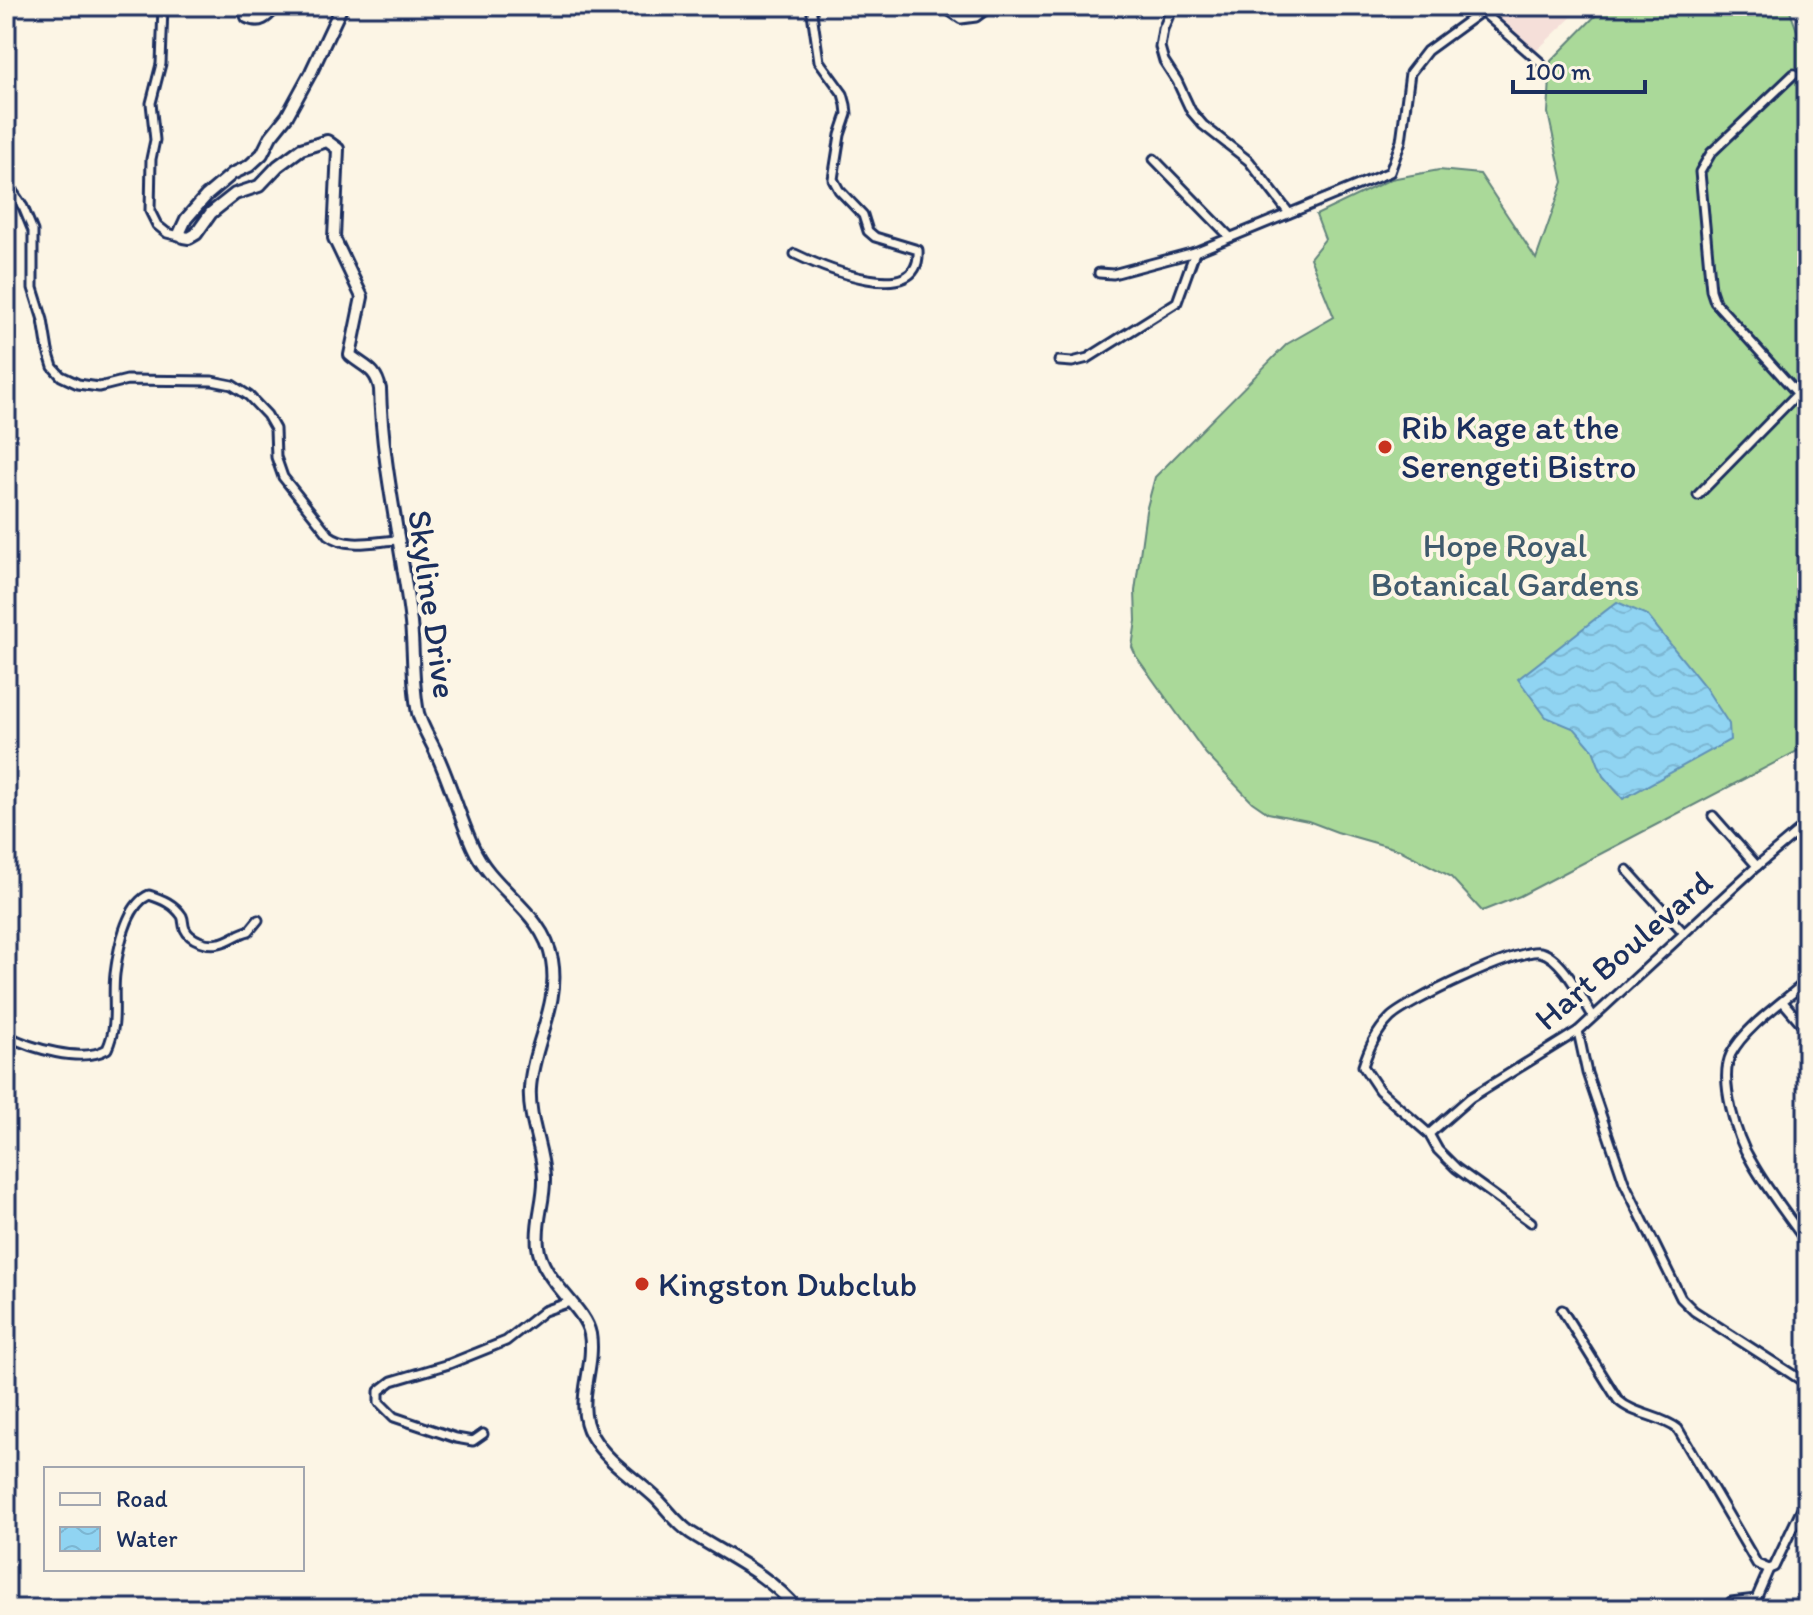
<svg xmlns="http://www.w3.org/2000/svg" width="1813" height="1615" viewBox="0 0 1813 1615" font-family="Itim,sans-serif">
<defs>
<pattern id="water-waves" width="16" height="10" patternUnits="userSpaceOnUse" patternTransform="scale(2)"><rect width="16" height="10" fill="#90d4f2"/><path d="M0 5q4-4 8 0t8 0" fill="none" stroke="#7cb6d2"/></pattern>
</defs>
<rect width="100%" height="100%" fill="#fcf5e5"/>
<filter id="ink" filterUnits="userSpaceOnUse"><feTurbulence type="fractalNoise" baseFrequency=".0125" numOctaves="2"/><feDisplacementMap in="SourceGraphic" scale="16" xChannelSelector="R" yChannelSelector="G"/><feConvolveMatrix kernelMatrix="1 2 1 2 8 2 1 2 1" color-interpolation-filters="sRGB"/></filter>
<g filter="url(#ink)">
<!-- built -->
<path fill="#f5dfd9" d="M 1484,6 L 1583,6 L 1535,52 Z"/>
<!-- garden -->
<path fill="#aad999" stroke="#62847c" stroke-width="2" d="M 1605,6 L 1788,6 L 1807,58 L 1807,746 L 1520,896 L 1482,911 L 1450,876 L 1400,850 L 1337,832 L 1308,821 L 1268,813 L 1252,802 L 1206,754 L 1136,656 L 1132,647 L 1136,621 L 1135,591 L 1146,511 L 1155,477 L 1287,344 L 1334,317 L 1310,258 L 1325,239 L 1316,215 L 1391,179 L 1439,170 L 1480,174 L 1536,259 L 1563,182 L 1548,113 L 1551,61 Z"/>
<!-- water -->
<path fill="url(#water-waves)" stroke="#6192b7" stroke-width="2" d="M 1617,602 L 1647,615 L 1705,687 L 1729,724 L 1730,740 L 1623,799 L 1603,776 L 1593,750 L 1575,729 L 1546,717 L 1518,679 Z"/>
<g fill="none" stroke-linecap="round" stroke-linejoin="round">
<!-- street casing -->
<g stroke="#1b2f5e" stroke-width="13">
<g id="street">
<path d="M 163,6 L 161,64 L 151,103 L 155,140 L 151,159 L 150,211 L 157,225 L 167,233 L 183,237"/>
<path d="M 942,6 L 961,19 L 976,17 L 991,6"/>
<path d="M 1173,6 L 1163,29 L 1160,47 L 1164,61 L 1177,81 L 1191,111 L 1203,125 L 1249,161 L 1289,213"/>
<path d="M 1476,6 L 1541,63"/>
<path d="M 1794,74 L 1711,153 L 1700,172 L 1711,290 L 1715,302 L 1797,393"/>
<path d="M 6,158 L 7,136"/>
<path d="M 1154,159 L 1229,236"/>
<path d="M 6,182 L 23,207 L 33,231 L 33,288 L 43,320 L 48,351 L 53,367 L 61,376 L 78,384 L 99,387 L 127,380 L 212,381 L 232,385 L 249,396 L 267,415 L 275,429 L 276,457 L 283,477 L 329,535 C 347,549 376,541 397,540"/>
<path d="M 795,254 C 820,266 922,310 918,250 L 875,237 L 868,231 L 863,215 L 839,190 L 833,179 L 840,135 L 847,114 L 846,105 L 843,94 L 819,61 L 811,6"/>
<path d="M 1099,273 L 1113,274 L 1195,252 L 1390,172 L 1401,141 L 1410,73 L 1427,51 L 1482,11"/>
<path d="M 1059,361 L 1072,362 L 1088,358 L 1177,302 L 1195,252"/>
<path d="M 1698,495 L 1807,384"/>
<path d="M 1713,816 L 1757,866"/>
<path d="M 1627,870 L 1684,933"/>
<path d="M 6,964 L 6,983"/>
<path d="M 1807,981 C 1784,1001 1745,1027 1731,1054 C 1718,1080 1737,1138 1751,1161 C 1767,1190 1788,1216 1807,1243"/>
<path d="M 1783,1002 L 1807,1030"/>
<path d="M 1578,1031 L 1587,1073 L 1624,1182 L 1681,1298 L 1694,1311 L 1801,1380 L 1807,1387"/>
<path d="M 6,1035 C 30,1048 82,1064 107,1049 C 119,1024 112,1000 115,974 C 118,950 126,905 149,895 C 162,899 174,904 182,916 C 184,920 183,925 185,929 C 190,940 208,946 219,943 C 231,941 238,933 249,931 L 258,920"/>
<path d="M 1429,1134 L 1470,1098 L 1578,1031 L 1757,866 L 1807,824"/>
<path d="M 1531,1222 L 1456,1168 L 1438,1150 L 1429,1134 L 1379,1090 L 1363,1066 C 1369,1048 1376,1032 1390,1018 C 1406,1002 1519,948 1540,952 C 1562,956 1582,999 1593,1016"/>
<path d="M 1562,1310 L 1618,1400 C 1634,1415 1660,1415 1678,1429 L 1757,1564 L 1769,1569 L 1774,1567 L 1807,1497"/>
<path d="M 483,1434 L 473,1441 L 456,1438 L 394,1417 L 379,1402 L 379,1391 L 392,1381 L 449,1364 L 506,1341 L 544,1311 L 570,1302"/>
<path d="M 1731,1602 L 1756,1599 L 1769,1569"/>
</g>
</g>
<!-- secondary casing -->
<g stroke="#1b2f5e" stroke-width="16">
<g id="secondary">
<path d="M 244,6 L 247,17 C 261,24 267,16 276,6"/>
<path d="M 342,6 L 311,72 L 287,116 L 271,136 L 262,154 L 249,166 L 232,174 L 206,196 L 186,219 L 180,232 L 183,237 L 189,238 L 196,234 L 211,213 L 235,194 L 259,186 L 278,166 L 301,149 L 327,141 L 338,149 L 334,238 L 362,297 L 350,355 C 364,367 376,368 380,389 C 382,468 402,545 411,623 C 414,653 412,683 418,713 C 422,728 432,742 438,757 C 451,786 460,818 473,847 C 492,890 543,911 552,960 C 560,1006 533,1043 530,1088 C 528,1120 543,1148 544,1177 C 545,1200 535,1222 538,1246 C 541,1280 585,1307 590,1334 C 596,1369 573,1404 592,1436 C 607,1462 635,1478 657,1499 C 668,1510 677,1524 691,1533 C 727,1556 770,1575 797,1609"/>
</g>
</g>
<!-- street -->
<use href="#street" stroke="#fcf5e5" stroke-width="7"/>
<!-- secondary -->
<use href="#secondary" stroke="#fcf5e5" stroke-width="10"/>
</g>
</g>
<!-- markers -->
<g fill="#c8321e" stroke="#fcf5e5" stroke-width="3">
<circle cx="1385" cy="447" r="8"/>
<circle cx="642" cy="1284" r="8"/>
</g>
<g text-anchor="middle" stroke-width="8" stroke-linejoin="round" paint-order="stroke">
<!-- poi labels -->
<g font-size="34" fill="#1b2f5e" stroke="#fcf5e5" text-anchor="start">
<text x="1401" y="439">Rib Kage at the<tspan x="1401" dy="39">Serengeti Bistro</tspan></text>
<text x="658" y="1296">Kingston Dubclub</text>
</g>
<!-- park labels -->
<g font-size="34" fill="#3f5a6d" stroke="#fcf5e5">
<text x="1505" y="557">Hope Royal<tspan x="1505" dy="39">Botanical Gardens</tspan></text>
</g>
<!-- street labels -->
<g font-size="34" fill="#1b2f5e" stroke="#fcf5e5">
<text transform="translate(433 604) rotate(82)" y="12">Skyline Drive</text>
<text transform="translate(1623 950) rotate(-41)" y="12">Hart Boulevard</text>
</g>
</g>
<!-- margin -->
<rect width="1813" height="1615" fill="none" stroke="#fcf5e5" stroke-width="32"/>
<rect x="16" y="16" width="1781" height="1583" fill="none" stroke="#1b2f5e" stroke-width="3" filter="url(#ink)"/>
<!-- legend -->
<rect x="44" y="1467" width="260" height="104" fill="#fcf5e5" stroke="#a2a6af" stroke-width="2"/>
<rect x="60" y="1493" width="40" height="12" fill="#fcf5e5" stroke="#a2a6af" stroke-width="2"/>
<text x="116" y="1507" font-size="24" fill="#1b2f5e">Road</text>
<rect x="60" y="1527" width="40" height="24" fill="url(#water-waves)" stroke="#a2a6af" stroke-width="2"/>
<text x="116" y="1547" font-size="24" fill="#1b2f5e">Water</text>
<!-- scale -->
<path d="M1513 80v12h132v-12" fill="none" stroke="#1b2f5e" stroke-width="4"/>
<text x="1525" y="80" font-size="24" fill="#1b2f5e" stroke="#fcf5e5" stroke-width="6" paint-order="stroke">100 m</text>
</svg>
